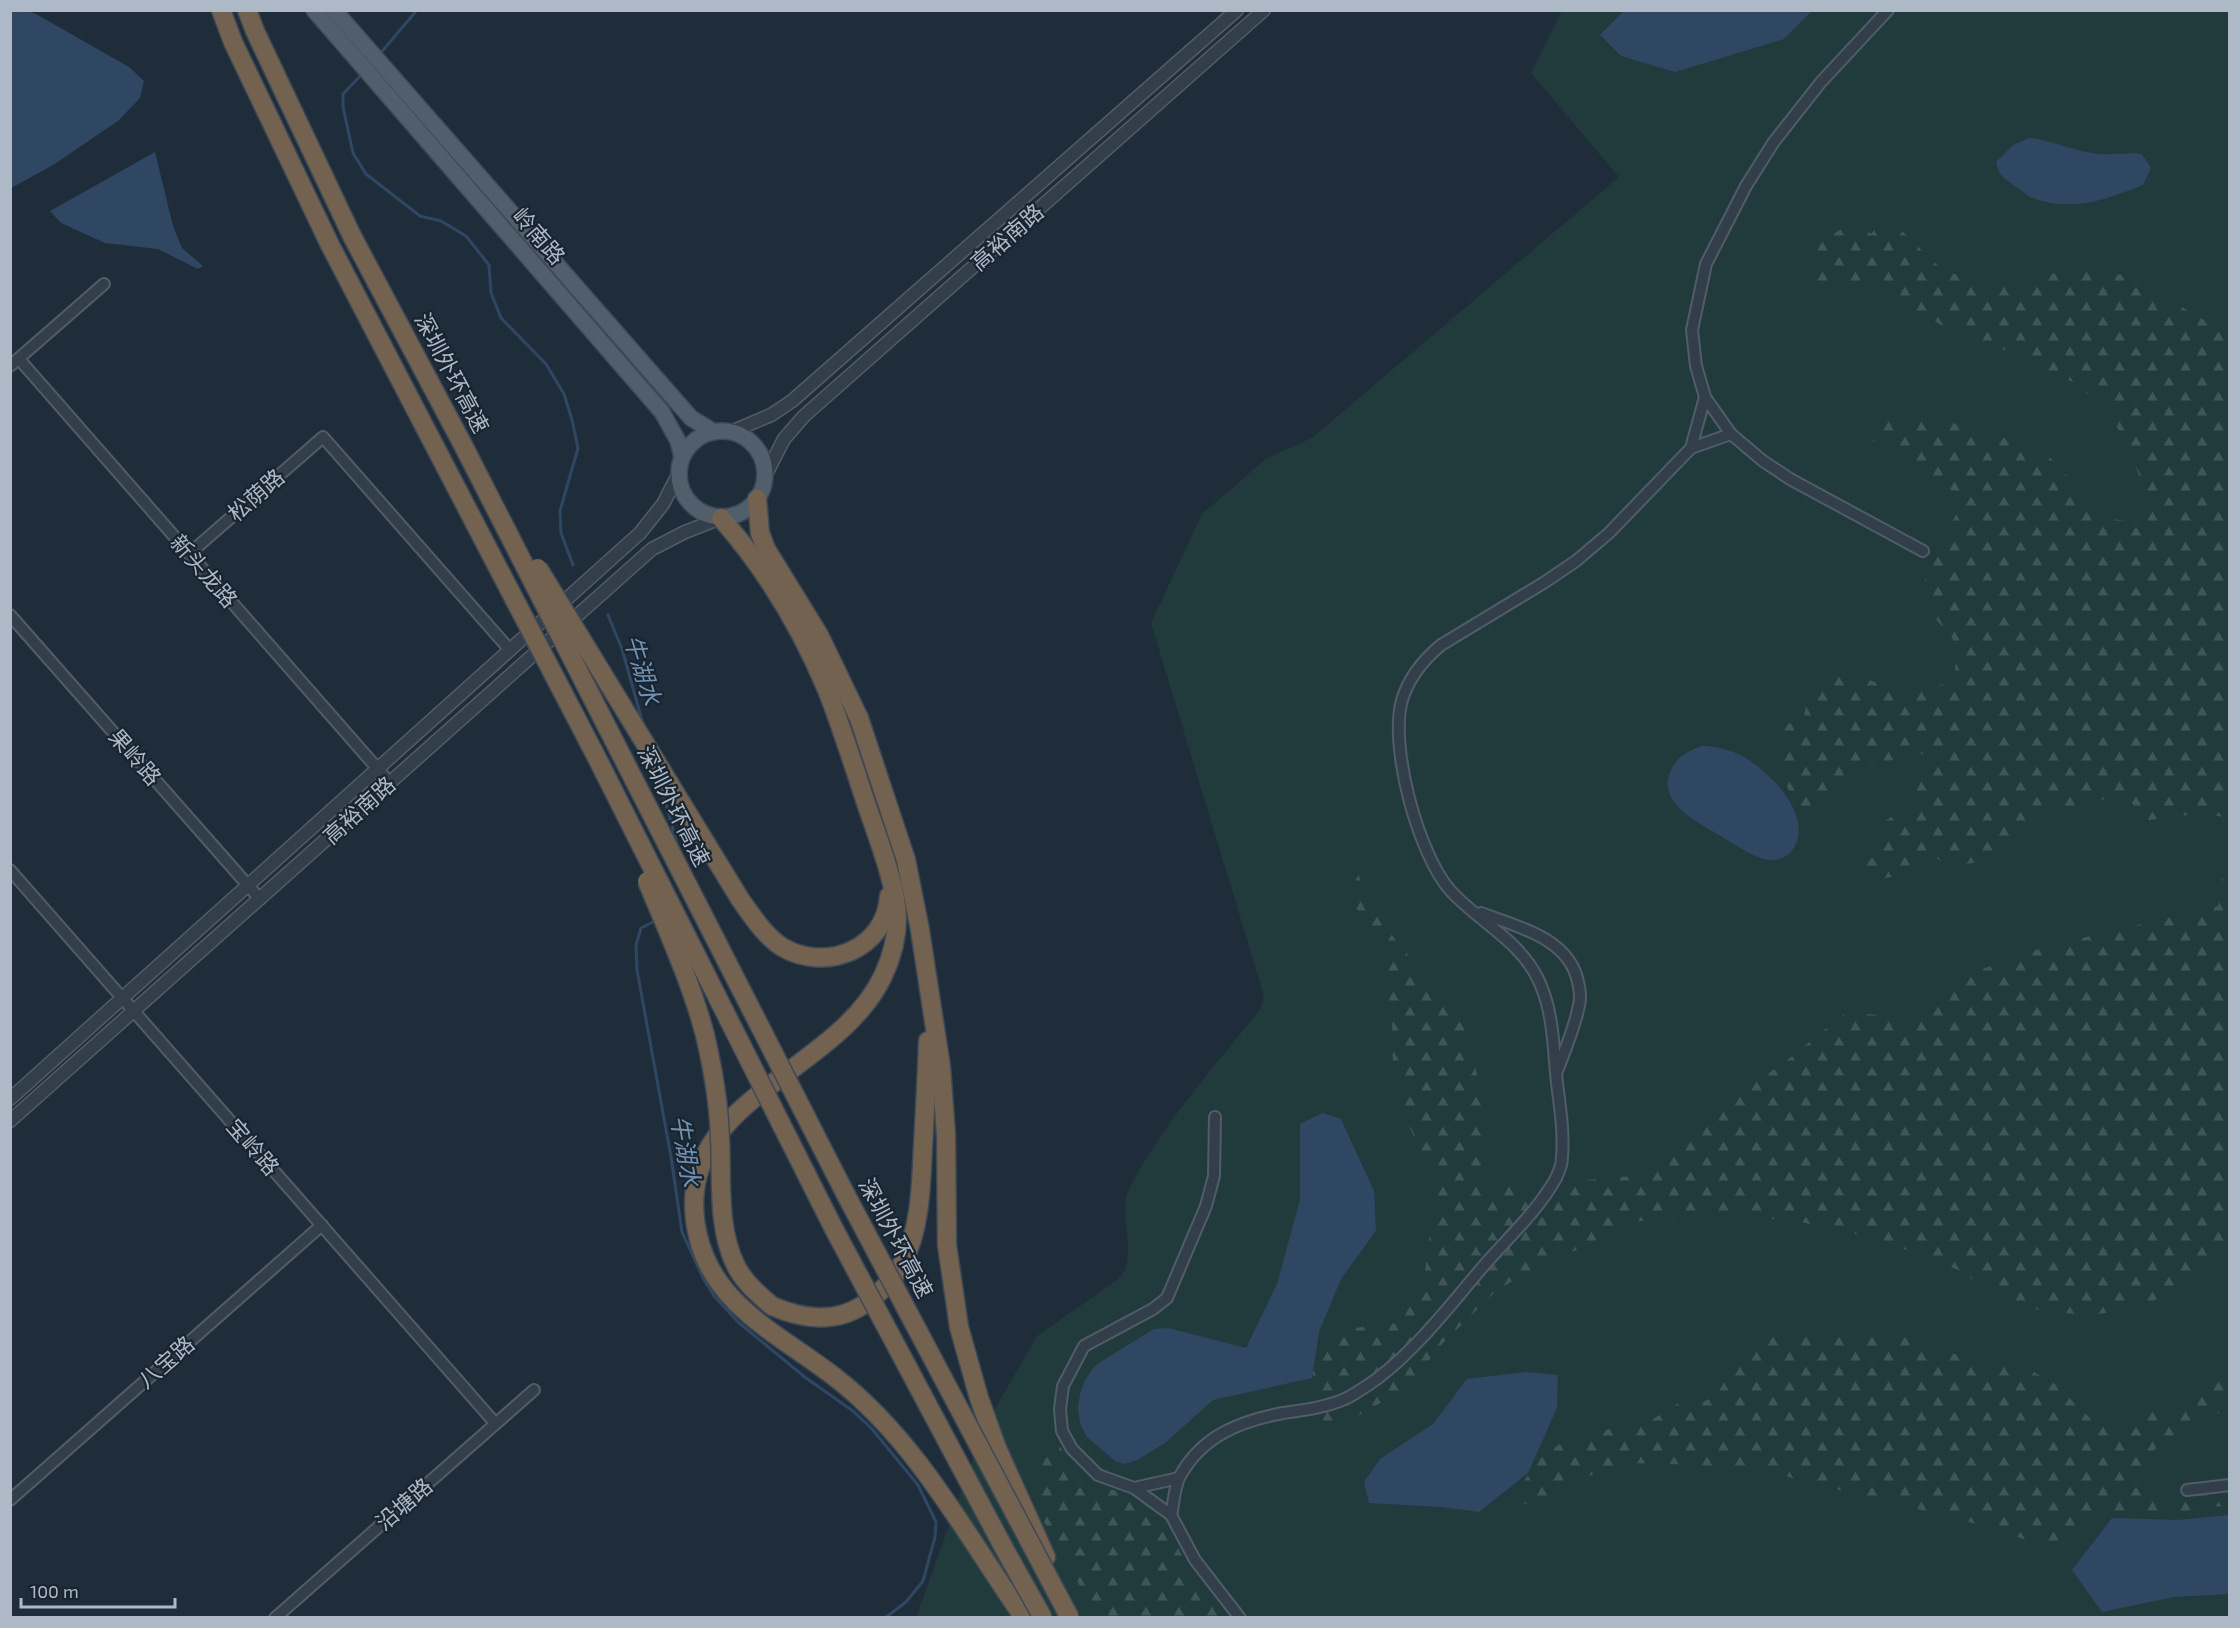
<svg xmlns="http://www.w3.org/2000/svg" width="2240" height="1628" viewBox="0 0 2240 1628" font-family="'Exo 2','Noto Sans SC',sans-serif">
<defs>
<pattern id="forest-firs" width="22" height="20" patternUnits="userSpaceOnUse" patternTransform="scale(1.5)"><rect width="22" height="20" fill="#213b3c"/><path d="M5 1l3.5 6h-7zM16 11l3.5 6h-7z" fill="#3f5557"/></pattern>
</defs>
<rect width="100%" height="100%" fill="#1f2d3b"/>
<!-- grass -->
<path fill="#213b3c" d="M 1562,11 L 2229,11 L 2229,1617 L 916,1618 L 984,1428 L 1037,1336 L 1117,1280 C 1119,1277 1124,1273 1125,1269 C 1135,1243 1117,1213 1130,1187 C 1164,1122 1215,1066 1261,1008 L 1264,996 L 1151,623 L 1202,514 L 1267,458 L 1312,438 L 1619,177 L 1531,73 Z"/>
<!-- forest -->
<g fill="url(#forest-firs)">
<path d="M 1883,219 L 1887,233 L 1897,226 L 1936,264 L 1966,280 L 2023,287 L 2038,277 L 2080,267 L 2131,277 L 2221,330 L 2229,327 L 2230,1246 L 2224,1253 L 2186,1285 L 2142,1306 L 2094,1315 L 2045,1312 L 1999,1297 L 1958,1270 L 1918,1254 L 1878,1240 L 1837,1229 L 1795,1221 L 1711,1214 L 1632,1222 L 1605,1234 L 1590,1245 L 1548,1261 L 1497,1290 L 1443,1343 L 1408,1387 L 1340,1426 L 1324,1424 L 1312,1378 L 1319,1332 L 1398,1323 L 1424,1279 L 1437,1178 L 1409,1127 L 1393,1071 L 1392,1015 L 1381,953 L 1351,898 L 1351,859 L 1377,915 L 1401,947 L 1456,1009 L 1466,1027 L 1479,1083 L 1488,1188 L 1646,1175 L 1717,1105 L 1780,1066 L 1846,1012 L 1921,1019 L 1974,972 L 2048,946 L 2218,906 L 2224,868 L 2223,817 L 2204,813 L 2149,820 L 2120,792 L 2067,815 L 2057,809 L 1991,859 L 1952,867 L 1934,857 L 1909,883 L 1901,875 L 1870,881 L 1864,861 L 1882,855 L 1876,826 L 1907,808 L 1920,815 L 1913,797 L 1933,759 L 1914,751 L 1870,769 L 1800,819 L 1778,763 L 1782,727 L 1804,716 L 1811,684 L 1828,675 L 1847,672 L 1894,689 L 1926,690 L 1955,680 L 1956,643 L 1918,598 L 1931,564 L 1965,497 L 1900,463 L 1907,449 L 1873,441 L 1887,414 L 1967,425 L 2045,452 L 2106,518 L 2147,524 L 2148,501 L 2128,445 L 2106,410 L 2075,383 L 2038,367 L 2009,351 L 1968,340 L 1874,287 L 1839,287 L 1812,279 L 1811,254 L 1824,239 L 1858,220 L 1871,234 Z"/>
<path d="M 1869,1331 L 1890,1331 L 1913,1341 L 1944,1348 L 1969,1362 L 2003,1361 L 2029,1369 L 2055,1384 L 2096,1424 L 2125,1433 L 2140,1415 L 2159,1408 L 2191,1403 L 2212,1386 L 2229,1366 L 2229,1408 C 2217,1415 2203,1418 2191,1425 C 2163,1439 2114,1473 2157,1501 L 2229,1491 L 2229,1507 L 2214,1506 L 2159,1516 L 2136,1512 L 2105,1514 L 2090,1530 L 2067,1540 L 2036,1543 L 1963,1520 L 1806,1482 L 1757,1468 L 1669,1464 L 1624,1463 L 1581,1479 L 1546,1498 L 1526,1504 L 1516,1502 L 1515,1495 L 1538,1460 L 1560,1444 L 1590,1432 L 1645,1424 L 1682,1401 L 1703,1402 L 1717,1395 L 1727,1376 L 1762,1335 L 1846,1337 Z"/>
<path d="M 1053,1434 L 1065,1455 L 1093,1483 L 1130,1496 L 1164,1521 L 1187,1565 L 1227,1617 L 1097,1617 L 1031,1498 Z"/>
</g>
<!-- water -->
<g fill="#2f4762">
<path d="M 11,10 L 28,11 L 36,14 L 129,67 L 144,81 L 140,98 L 118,121 L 53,165 L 11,188 Z"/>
<path d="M 1624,11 L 1624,10 L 1812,11 L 1784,39 L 1675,72 L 1621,56 L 1600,35 Z"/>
<path d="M 2029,138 C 2052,140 2075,152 2099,154 C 2113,155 2127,152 2142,154 L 2151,168 L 2143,185 C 2106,200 2069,213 2030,197 C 2025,194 2021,189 2015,186 C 2003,178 2000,176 1996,162 L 2013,145 Z"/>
<path d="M 155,152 L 173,226 L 182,248 L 203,266 L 198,269 L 158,249 L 105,243 L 61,223 L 50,211 Z"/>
<path d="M 1702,746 C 1717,746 1736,751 1749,760 C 1776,778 1817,822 1790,853 C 1785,858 1775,861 1769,860 C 1753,858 1738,846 1724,838 C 1701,824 1655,804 1671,770 C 1677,757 1688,751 1702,746 Z"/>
<path d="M 1323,1113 L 1341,1119 L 1374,1191 L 1376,1231 L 1341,1279 L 1319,1332 L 1312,1378 L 1213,1400 L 1165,1443 L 1137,1460 L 1125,1464 L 1115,1461 L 1086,1436 L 1080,1423 L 1078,1408 L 1080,1394 L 1085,1380 L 1093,1368 L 1105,1359 L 1154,1329 L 1168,1328 L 1246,1348 L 1277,1284 L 1300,1200 L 1300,1124 Z"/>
<path d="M 1526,1372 L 1558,1375 L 1557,1408 L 1528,1473 L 1479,1512 L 1441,1507 L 1369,1503 L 1364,1482 L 1380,1459 L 1433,1424 L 1467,1379 Z"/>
<path d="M 2229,1515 L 2229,1594 L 2174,1597 L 2102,1612 L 2072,1570 L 2112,1518 L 2177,1520 Z"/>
</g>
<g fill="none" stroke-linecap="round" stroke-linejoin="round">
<!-- stream -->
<g stroke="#2f4762" stroke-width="3">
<path d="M 379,55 L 417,10"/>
<path d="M 363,73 L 343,94 L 343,107 L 353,153 L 366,174 L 420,216 L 441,221 L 466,236 L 489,265 L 491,293 L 501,318 L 546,364 L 564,394 L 572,420 L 578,448 L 560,511 L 561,533 L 573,565"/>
<path d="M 608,615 L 622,649 L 643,724"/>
<path d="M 661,785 L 678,848"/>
<path d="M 657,920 L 641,928 L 636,945 L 637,970 L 671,1157 L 682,1232 L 704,1280 L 714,1296 L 738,1322 L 806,1378 L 853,1411 L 872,1429 L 918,1485 L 936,1522 L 935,1537 L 923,1581 L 906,1602 L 885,1618"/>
</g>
<!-- minor casing -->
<g stroke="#515c69" stroke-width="14">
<g id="minor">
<path d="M 1888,10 L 1821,82 L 1773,143 L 1746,186 L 1706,264 L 1692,330 L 1696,366 L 1705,397 L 1731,434 L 1763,461 L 1790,479 L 1923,551"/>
<path d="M 19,359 L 390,783"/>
<path d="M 10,366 L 104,284"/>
<path d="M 1691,448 L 1731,434"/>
<path d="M 189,554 L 323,437 L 509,649"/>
<path d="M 10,615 L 260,899"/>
<path d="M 10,870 L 495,1423"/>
<path d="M 1481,913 C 1518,927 1569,938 1578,982 C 1580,990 1581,998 1579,1005 C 1575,1027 1565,1050 1557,1071"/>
<path d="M 1215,1117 L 1214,1176 L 1206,1206 L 1167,1298 L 1153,1309 L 1084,1346 L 1063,1386 L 1060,1409 L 1062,1431 L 1072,1449 L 1098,1475 L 1134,1488 L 1171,1515 L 1195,1560 L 1240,1618"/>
<path d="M 1134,1488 L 1179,1478"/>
<path d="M 2187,1490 L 2230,1485"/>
<path d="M 10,1500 L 322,1225"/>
<path d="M 1171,1515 C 1174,1503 1174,1487 1180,1476 C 1202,1436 1240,1421 1283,1413 C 1305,1410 1329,1407 1349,1397 C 1359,1391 1369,1385 1378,1378 C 1420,1346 1453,1301 1487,1262 C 1511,1235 1539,1209 1556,1178 C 1559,1172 1562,1164 1562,1157 C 1564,1132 1560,1107 1557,1083 C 1553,1047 1554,1010 1537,977 C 1517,938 1477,921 1449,889 C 1418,852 1389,747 1402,700 C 1409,677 1423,660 1441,645 L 1545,582 L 1576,561 L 1609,533 L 1691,448 L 1705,397"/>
<path d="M 275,1618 L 534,1390"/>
</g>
</g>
<!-- tertiary casing -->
<g stroke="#515c69" stroke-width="15">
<g id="tertiary">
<path d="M 731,432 L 771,415 L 792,401 L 1237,10"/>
<path d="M 765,476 L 784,439 L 804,416 L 1264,10"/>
<path d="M 10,1099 L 640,533 L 663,504 L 679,473"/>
<path d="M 10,1121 L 652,549 L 685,532 L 721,518"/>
</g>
</g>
<!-- primary casing -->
<g stroke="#3f4a58" stroke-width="18">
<g id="primary">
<path d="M 314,10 L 662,412 L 678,441 L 682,457"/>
<path d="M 334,10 L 691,418 L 714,432"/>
<circle cx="722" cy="474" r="43"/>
</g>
</g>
<!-- motorway casing -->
<g stroke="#3e4956" stroke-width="21">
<g id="motorway">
<path d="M 221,10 L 233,42"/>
<path d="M 247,10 L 255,31"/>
<path d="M 757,499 L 760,533 L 766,549 L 819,635 L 859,718 L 906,860 L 920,930 L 941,1067 L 946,1135 L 947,1245 L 959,1327 L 979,1398 L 997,1448 L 1046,1557"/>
<path d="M 721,518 C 765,568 801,628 827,690 C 842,728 854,767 867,806 C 878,838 896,884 897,917 C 897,938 892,957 883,976 C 835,1077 666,1100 698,1236 C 714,1307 784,1337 836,1378 C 917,1441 966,1535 1024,1618"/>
<path d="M 740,899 C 752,916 765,936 782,947 C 826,973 886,949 889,896"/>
<path d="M 772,1306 C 802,1319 834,1324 863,1305 C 879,1294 894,1280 903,1262 C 921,1227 921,1183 923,1146 C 925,1111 927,1076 928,1041"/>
</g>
</g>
<!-- minor -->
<use href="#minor" stroke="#333e4b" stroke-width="10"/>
<!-- tertiary -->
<use href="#tertiary" stroke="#333e4b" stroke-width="12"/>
<!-- primary -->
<use href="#primary" stroke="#515e6b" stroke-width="15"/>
<!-- motorway -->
<use href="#motorway" stroke="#72624f" stroke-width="18"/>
<!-- motorway-bridge casing -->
<g stroke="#3e4956" stroke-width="21" stroke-linecap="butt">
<g id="motorway-bridge">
<path d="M 255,31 L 352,236 L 463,445 L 846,1195 L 1070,1618"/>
<path d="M 233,42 L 330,245 L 598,760 L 834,1229 L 1005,1550 L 1043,1618"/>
<path d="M 538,568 L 740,899"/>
<path d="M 647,881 C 668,932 691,982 705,1035 C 713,1069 719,1104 720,1139 C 722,1180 717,1228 736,1266 C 744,1282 758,1294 772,1306"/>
</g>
</g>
<!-- motorway-bridge -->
<use href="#motorway-bridge" stroke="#72624f" stroke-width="18"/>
</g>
<g text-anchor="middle" stroke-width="4.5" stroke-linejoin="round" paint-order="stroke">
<!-- street labels -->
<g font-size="22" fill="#aeb9c8" stroke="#182430">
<text transform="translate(539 236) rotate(49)" y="8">岭南路</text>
<text transform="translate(1007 237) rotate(-41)" y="8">高裕南路</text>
<text transform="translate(452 373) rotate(62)" y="8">深圳外环高速</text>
<text transform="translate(256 495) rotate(-41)" y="8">松荫路</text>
<text transform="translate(204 571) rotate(49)" y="8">新头龙路</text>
<text transform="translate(135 757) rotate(49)" y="8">果岭路</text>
<text transform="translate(674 806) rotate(63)" y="8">深圳外环高速</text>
<text transform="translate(359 810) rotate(-42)" y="8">高裕南路</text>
<text transform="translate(253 1147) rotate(49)" y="8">宝岭路</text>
<text transform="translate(896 1238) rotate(62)" y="8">深圳外环高速</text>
<text transform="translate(166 1362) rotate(-41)" y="8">八宝路</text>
<text transform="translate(404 1504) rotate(-41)" y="8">沿塘路</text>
</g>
<!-- water labels -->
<g font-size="24" font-style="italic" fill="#7392b2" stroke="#182430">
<text transform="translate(642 670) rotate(73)" y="8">牛湖水</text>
<text transform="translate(685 1151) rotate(80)" y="8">牛湖水</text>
</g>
</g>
<!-- border -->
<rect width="2240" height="1628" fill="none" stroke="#aeb9c8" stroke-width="24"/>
<!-- scale -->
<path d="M21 1598v9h154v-9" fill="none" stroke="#aeb9c8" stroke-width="3"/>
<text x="30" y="1598" font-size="18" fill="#aeb9c8" stroke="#182430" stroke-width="4.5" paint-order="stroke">100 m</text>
</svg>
